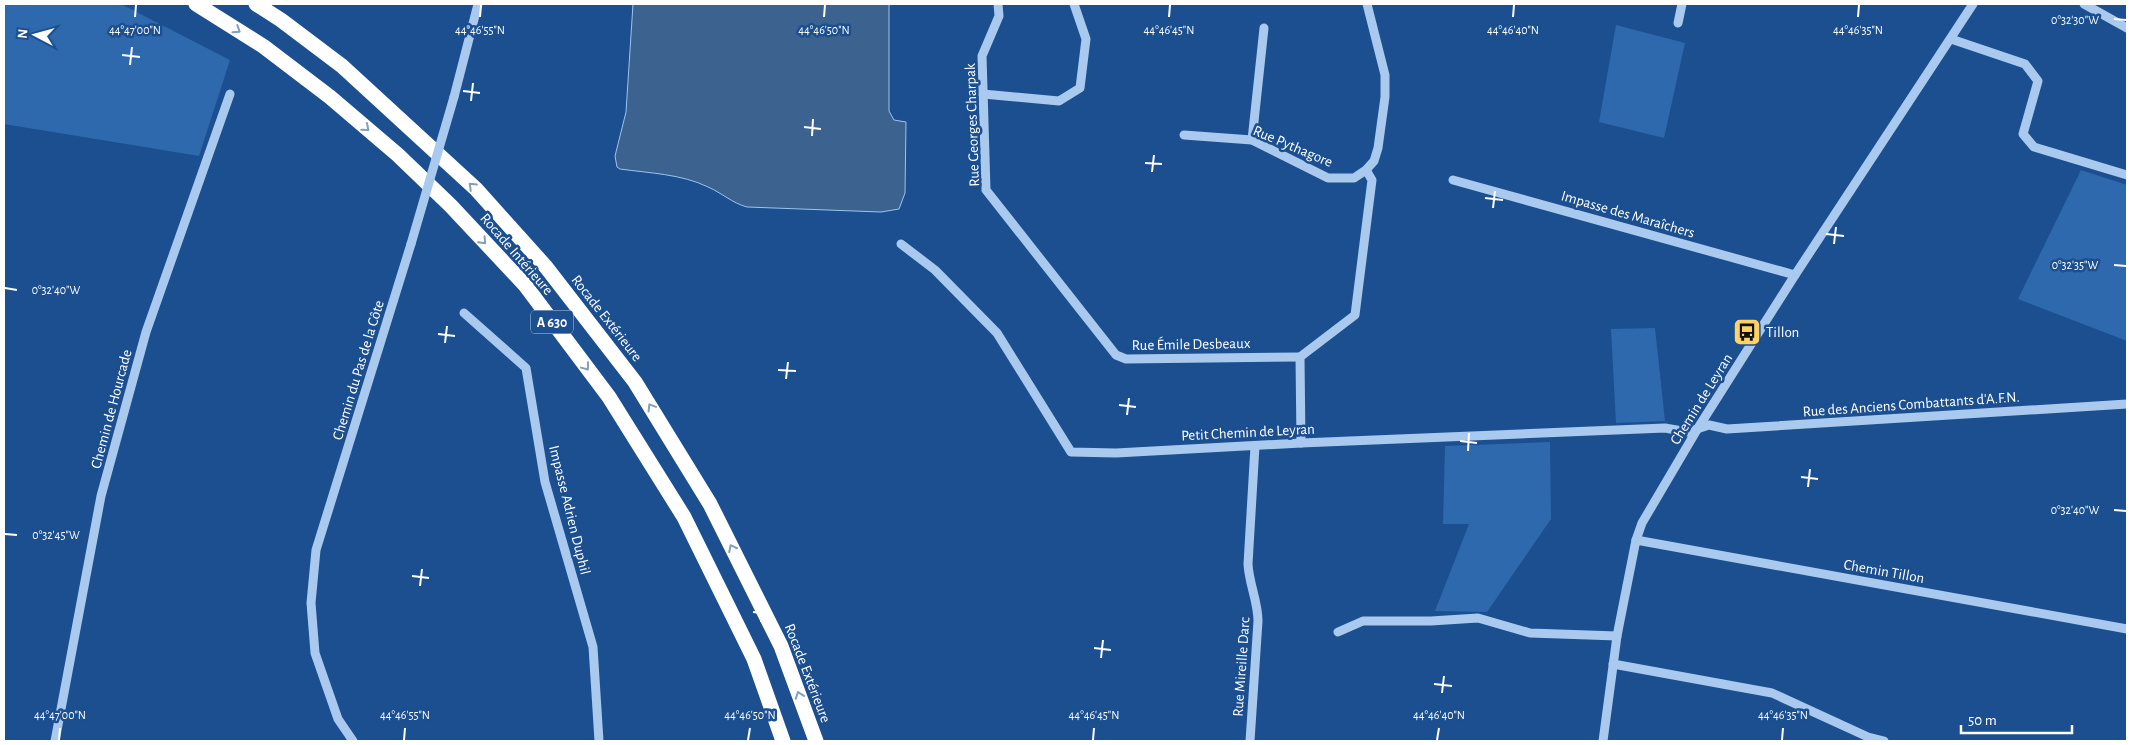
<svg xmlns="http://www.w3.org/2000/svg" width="2131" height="745" viewBox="0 0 2131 745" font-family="'Alegreya Sans',sans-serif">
<rect width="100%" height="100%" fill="#1b4f8f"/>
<!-- green -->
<g fill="#2e69ad">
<path d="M 4,4 L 121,4 L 230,60 L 199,156 L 4,124 Z"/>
<path d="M 1616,25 L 1685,43 L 1664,138 L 1599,122 Z"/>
<path d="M 2081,170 L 2127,185 L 2127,341 L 2018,299 Z"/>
<path d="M 1655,328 L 1665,421 L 1616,423 L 1611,329 Z"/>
<path d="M 1550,442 L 1551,519 L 1487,612 L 1435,611 L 1469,524 L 1443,524 L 1445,446 Z"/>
</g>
<!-- water -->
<path fill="#3c6290" stroke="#9cc4f0" d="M 633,4 L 889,4 L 889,111 L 894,120 L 906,122 L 905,193 L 899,209 L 881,212 L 747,207 C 732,203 722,193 708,187 C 682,174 648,173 620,169 L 617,167 L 615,156 L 626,112 Z"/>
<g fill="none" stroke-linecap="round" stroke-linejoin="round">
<!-- minor -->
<g stroke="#a9c9ee" stroke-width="9">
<path d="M 998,4 L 999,16 L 982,56 L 986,190 L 1116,355 L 1126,359 L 1300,357"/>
<path d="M 2084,4 L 2127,28"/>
<path d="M 1678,23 L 1682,4"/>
<path d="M 1951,39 L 2025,64 L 2038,81 L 2023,134 L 2034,147 L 2127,175"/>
<path d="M 983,94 L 1059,101 L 1080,88 L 1086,39 L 1074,4"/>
<path d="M 454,97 L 478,4"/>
<path d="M 1184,135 L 1252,140 L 1328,178 L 1354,178 L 1366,170 L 1374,161 L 1378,148 L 1385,97 L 1385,75 L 1367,4"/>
<path d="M 1252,140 L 1264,28"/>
<path d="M 1453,180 L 1795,275"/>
<path d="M 901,244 L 935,270 L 997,333 L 1071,452 L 1116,453 L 1301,443 L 1665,428 L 1688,432 L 1709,425 L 1727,429 L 2127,404"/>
<path d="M 464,313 L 526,368 L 545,482 L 593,647 L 599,741"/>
<path d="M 1301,443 L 1300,357 L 1355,315 L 1372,180 L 1366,170"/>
<path d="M 1636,540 L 2127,629"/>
<path d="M 1338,632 L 1363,621 L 1431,621 L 1478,618 L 1530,633 L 1617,636"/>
<path d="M 1613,664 L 1772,693 L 1868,737 L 1884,741"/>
<path d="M 55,741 L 101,496 L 146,332 L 230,94"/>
<path d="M 353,741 L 338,719 L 315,653 L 311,603 L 316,550 L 411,244"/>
<path d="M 1250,741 L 1258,621 C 1258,601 1249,584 1248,564 L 1255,446"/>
<path d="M 1603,741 L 1617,636 L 1636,540 L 1642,523 L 1698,428 L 1795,275 L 1973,4"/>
</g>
<!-- highway -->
<g stroke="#fff" stroke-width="15">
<path d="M 196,4 L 263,46 L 330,97 L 398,155 L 451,206 L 525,285 L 609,397 L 684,517 L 754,659 L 783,741"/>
<path d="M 256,4 L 281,20 L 342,66 L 476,189 L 546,267 L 635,382 L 710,504 L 781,646 L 816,741"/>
</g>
<!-- minor-bridge -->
<path stroke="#a9c9ee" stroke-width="9" d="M 411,244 L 454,97"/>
</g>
<!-- one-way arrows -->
<defs><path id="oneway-chevron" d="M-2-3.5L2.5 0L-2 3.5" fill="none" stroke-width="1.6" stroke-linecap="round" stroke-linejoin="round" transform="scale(1.25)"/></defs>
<g stroke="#829ec1">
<use href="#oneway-chevron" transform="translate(237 30) rotate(33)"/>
<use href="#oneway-chevron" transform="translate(366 128) rotate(40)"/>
<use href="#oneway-chevron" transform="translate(472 186) rotate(-136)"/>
<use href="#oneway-chevron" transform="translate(483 241) rotate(47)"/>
<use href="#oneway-chevron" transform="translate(586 367) rotate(53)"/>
<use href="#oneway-chevron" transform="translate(651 407) rotate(-121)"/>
<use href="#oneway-chevron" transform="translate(732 548) rotate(-117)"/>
<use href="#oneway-chevron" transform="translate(799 695) rotate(-110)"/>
</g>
<!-- ticks -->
<path fill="none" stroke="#fff" stroke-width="2" d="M 135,17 L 136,5M 480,17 L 481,5M 824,17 L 825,5M 1169,17 L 1170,5M 1513,17 L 1514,5M 1858,17 L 1859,5M 2114,19 L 2126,20M 122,55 L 140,57M 130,65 L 132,47M 463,91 L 480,93M 471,101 L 473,83M 804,127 L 821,129M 812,136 L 813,119M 1145,163 L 1162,164M 1152,172 L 1154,155M 1485,198 L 1503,200M 1493,208 L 1495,191M 1826,234 L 1844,236M 1834,244 L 1836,227M 2114,265 L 2126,266M 5,288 L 17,290M 438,334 L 455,336M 445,343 L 447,326M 778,370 L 796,371M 786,379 L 788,362M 1119,405 L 1136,407M 1127,415 L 1129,398M 1460,441 L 1477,443M 1468,451 L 1469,433M 1801,477 L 1818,479M 1808,487 L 1810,469M 2114,510 L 2126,511M 5,534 L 17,535M 412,576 L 429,578M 420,586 L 422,569M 753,612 L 770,614M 761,622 L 762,604M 1094,648 L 1111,650M 1101,658 L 1103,640M 1434,684 L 1452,686M 1442,693 L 1444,676M 59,740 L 60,728M 404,740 L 405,728M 748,740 L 750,728M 1093,740 L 1094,728M 1437,740 L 1439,728M 1782,740 L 1783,728"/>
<!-- icons -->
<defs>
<g id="bus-square" transform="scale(1.4375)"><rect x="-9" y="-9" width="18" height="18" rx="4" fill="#ffd166" stroke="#1b4f8f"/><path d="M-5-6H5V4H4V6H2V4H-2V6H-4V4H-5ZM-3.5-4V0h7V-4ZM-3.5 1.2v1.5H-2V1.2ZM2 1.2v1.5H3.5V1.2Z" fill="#111"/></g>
</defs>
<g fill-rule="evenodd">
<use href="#bus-square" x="1747" y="332"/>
</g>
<g text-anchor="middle" stroke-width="5" stroke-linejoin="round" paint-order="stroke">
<!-- shield labels -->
<rect fill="#1b4f8f" stroke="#bbcadd" stroke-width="1" x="531" y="310.5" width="42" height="23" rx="4"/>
<g font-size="14" font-weight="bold" fill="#fff">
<text x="552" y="327">A 630</text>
</g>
<!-- street labels -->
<g font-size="15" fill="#fff" stroke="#1b4f8f">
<text transform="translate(972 125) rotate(-92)" y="5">Rue Georges Charpak</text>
<text transform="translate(1293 146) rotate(23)" y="5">Rue Pythagore</text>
<text transform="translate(1628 214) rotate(16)" y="5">Impasse des Maraîchers</text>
<text transform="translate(517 254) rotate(49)" y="5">Rocade Intérieure</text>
<text transform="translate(607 318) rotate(52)" y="5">Rocade Extérieure</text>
<text transform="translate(1191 344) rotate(-1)" y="5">Rue Émile Desbeaux</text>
<text transform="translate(358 370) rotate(-73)" y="5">Chemin du Pas de la Côte</text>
<text transform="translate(1701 399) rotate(-58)" y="5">Chemin de Leyran</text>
<text transform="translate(1911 404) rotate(-4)" y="5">Rue des Anciens Combattants d'A.F.N.</text>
<text transform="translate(111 409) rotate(-75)" y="5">Chemin de Hourcade</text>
<text transform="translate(1248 432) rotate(-3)" y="5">Petit Chemin de Leyran</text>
<text transform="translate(570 510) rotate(76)" y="5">Impasse Adrien Duphil</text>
<text transform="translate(1884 571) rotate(10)" y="5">Chemin Tillon</text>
<text transform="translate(1241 667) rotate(-86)" y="5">Rue Mireille Darc</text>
<text transform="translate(808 673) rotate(69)" y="5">Rocade Extérieure</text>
</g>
<!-- poi labels -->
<g font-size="15" fill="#fff" stroke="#1b4f8f" text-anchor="start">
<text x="1766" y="337">Tillon</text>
</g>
</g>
<g font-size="12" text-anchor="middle" fill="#fff" stroke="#1b4f8f" stroke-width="5" stroke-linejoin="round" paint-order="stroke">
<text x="2075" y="24">0°32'30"W</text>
<text x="135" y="34">44°47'00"N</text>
<text x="480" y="34">44°46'55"N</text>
<text x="824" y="34">44°46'50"N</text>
<text x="1169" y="34">44°46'45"N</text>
<text x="1513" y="34">44°46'40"N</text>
<text x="1858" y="34">44°46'35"N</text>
<text x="2075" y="269">0°32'35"W</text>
<text x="56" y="294">0°32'40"W</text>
<text x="2075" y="514">0°32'40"W</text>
<text x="56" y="539">0°32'45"W</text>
<text x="60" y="719">44°47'00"N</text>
<text x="405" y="719">44°46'55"N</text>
<text x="750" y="719">44°46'50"N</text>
<text x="1094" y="719">44°46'45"N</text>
<text x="1439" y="719">44°46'40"N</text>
<text x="1783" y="719">44°46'35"N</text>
</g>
<!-- border -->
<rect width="2131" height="745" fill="none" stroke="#ffffff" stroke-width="10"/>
<!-- north arrow -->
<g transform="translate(35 35) rotate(276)" stroke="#1b4f8f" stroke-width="4" paint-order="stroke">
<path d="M0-4L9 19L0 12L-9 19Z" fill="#ffffff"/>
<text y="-8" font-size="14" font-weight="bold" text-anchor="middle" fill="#ffffff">N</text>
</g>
<!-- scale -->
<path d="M1961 725v8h111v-8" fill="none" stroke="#ffffff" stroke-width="2.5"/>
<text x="1968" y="725" font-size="15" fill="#ffffff" stroke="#1b4f8f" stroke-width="4" paint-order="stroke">50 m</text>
</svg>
